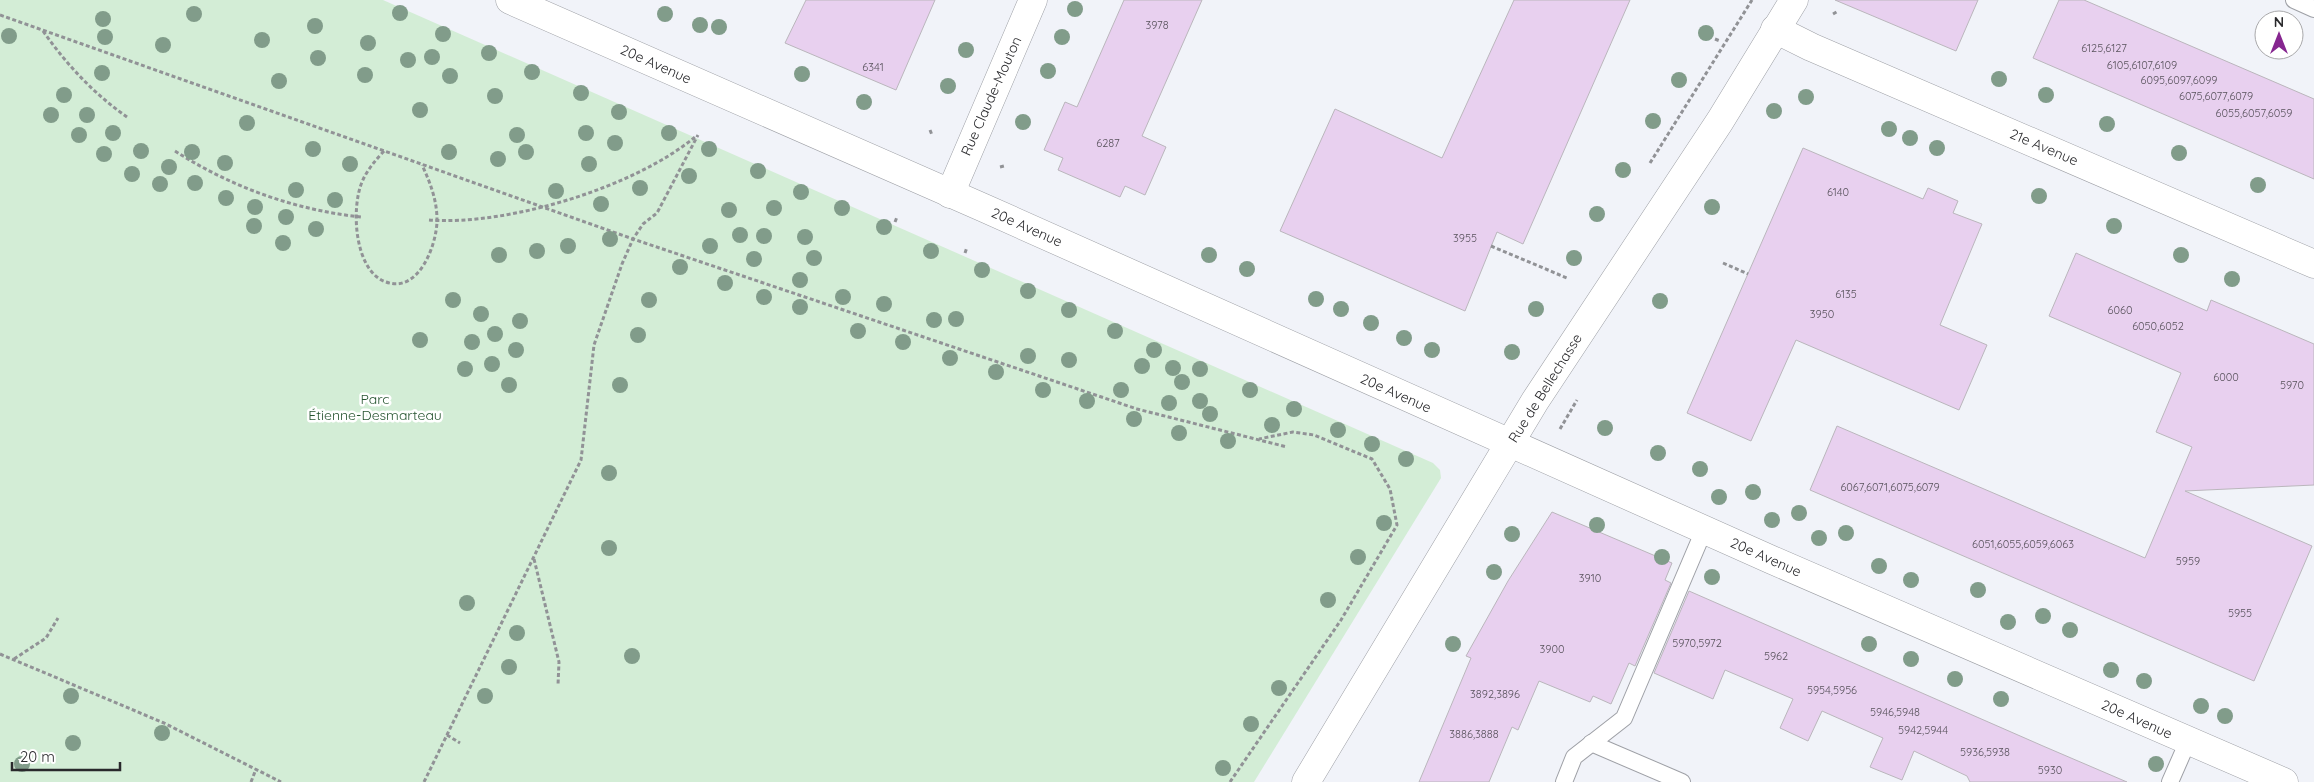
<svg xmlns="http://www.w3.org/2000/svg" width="2314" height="782" viewBox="0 0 2314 782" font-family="Quicksand,sans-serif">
<rect width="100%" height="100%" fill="#f1f3f9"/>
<!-- green -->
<path fill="#d3edd6" d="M 0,0 L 383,0 L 1433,463 L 1440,470 L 1441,478 L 1254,782 L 0,782 Z"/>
<!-- building -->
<g fill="#e8d0ef" stroke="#bab6bc">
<path d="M 806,0 L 935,0 L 896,90 L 785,43 Z"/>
<path d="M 1124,0 L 1202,0 L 1142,136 L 1166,147 L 1145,195 L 1125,186 L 1120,197 L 1058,170 L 1063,158 L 1044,150 L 1065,102 L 1077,107 Z"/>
<path d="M 1514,0 L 1630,0 L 1523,244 L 1497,232 L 1465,311 L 1280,231 L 1335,109 L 1442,158 Z"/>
<path d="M 1835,0 L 1978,0 L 1956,51 Z"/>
<path d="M 2059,0 L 2084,0 L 2314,99 L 2314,179 L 2033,58 Z"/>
<path d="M 1803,148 L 1923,199 L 1928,188 L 1958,201 L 1953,213 L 1982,224 L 1940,325 L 1987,345 L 1959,410 L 1796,340 L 1751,441 L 1687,413 Z"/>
<path d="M 2076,253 L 2207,311 L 2211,300 L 2314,344 L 2314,485 L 2185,491 L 2312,546 L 2254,681 L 1810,490 L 1837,426 L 2145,558 L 2192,447 L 2156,432 L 2181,373 L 2049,316 Z"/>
<path d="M 1552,512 L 1672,563 L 1665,580 L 1671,583 L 1635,666 L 1629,663 L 1611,704 L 1593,696 L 1590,702 L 1539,681 L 1518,730 L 1512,727 L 1489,782 L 1419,782 L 1471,658 L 1466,656 L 1508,581 Z"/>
<path d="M 1689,591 L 2043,746 L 2127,782 L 1970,782 L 1967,776 L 1914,751 L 1902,780 L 1870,767 L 1883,738 L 1822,711 L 1808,741 L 1780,728 L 1793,699 L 1725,670 L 1713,699 L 1654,673 Z"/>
</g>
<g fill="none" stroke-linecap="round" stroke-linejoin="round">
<!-- service casing -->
<g stroke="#9ea0a6" stroke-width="18">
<g id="service">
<path d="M 2294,0 L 2314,9"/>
<path d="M 1591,743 L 1682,782"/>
<path d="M 1564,782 L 1574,757 L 1624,718 L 1704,530"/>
<path d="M 2170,782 L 2188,741"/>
</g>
</g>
<!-- minor casing -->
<g stroke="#9ea0a6" stroke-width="29">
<g id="minor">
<path d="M 510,0 L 984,208 L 1772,560 L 2284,782"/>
<path d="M 1775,29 L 1811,47 L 2314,264"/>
<path d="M 950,194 L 1033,0"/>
</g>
</g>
<!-- tertiary casing -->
<g stroke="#9ea0a6" stroke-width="29">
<path id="tertiary" d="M 1306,782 L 1535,401 L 1720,121 L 1794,0"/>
</g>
<!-- path -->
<g stroke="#919296" stroke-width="3" stroke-dasharray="4 2.5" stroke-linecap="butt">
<path d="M 1833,14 L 1838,11"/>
<path d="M 0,15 L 633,239 L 1137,409 L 1287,447"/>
<path d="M 43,31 C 67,65 93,93 127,117"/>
<path d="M 1715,39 L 1720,41"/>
<path d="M 930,130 L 932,135"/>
<path d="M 175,151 C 231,187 295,210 361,217"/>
<path d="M 384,151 C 375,161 367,170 362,182 C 351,208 354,271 386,282 C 419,294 437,244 437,220 C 437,200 430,182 422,165"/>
<path d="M 1650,163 L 1752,0"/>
<path d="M 1000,167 L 1004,166"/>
<path d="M 429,220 C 508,226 635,187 695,137"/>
<path d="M 895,222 L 897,217"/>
<path d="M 1491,246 L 1567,278"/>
<path d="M 965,253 L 967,247"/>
<path d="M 1723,263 L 1748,274"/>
<path d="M 1560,429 L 1577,400"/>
<path d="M 534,559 L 559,662 L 558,685"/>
<path d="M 0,654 L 164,723 L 281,782"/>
<path d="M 14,659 L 46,638 L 58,618"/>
<path d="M 447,735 L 460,743"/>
<path d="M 251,782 L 256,769"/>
<path d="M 424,782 L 581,460 L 594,345 L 622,264 L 633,239 L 643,224 L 657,213 L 698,135"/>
<path d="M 1230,782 L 1341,620 L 1397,525 L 1390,489 L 1372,459 L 1314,435 L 1293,432 L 1259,439"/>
</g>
<!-- service -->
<use href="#service" stroke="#fff" stroke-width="16"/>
<!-- minor -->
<use href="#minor" stroke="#fff" stroke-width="28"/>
<!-- tertiary -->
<use href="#tertiary" stroke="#fff" stroke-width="28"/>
</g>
<!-- trees -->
<g fill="#819c8a">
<circle cx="1075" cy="9" r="8"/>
<circle cx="400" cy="13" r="8"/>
<circle cx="194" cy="14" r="8"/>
<circle cx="665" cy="14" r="8"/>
<circle cx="103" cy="19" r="8"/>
<circle cx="700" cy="25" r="8"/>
<circle cx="315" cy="26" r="8"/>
<circle cx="719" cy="27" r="8"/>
<circle cx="1706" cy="33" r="8"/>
<circle cx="443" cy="34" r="8"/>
<circle cx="9" cy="36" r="8"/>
<circle cx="105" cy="37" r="8"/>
<circle cx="1062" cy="37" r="8"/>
<circle cx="262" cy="40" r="8"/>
<circle cx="368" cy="43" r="8"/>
<circle cx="163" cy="45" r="8"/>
<circle cx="966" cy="50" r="8"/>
<circle cx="489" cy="53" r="8"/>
<circle cx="432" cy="57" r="8"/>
<circle cx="318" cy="58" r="8"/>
<circle cx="408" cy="60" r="8"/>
<circle cx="1048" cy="71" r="8"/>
<circle cx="532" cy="72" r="8"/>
<circle cx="102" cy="73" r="8"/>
<circle cx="802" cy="74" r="8"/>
<circle cx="365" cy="75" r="8"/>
<circle cx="450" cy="76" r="8"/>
<circle cx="1999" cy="79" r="8"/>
<circle cx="1679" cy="80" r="8"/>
<circle cx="279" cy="81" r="8"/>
<circle cx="948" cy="86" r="8"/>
<circle cx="581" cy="93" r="8"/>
<circle cx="64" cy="95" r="8"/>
<circle cx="2046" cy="95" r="8"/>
<circle cx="495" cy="96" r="8"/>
<circle cx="1806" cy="97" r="8"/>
<circle cx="864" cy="102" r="8"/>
<circle cx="420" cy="110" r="8"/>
<circle cx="1774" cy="111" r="8"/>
<circle cx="619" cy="112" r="8"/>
<circle cx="51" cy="115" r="8"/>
<circle cx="87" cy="115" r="8"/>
<circle cx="1653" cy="121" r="8"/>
<circle cx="1023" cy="122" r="8"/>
<circle cx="247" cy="123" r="8"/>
<circle cx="2107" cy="124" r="8"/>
<circle cx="1889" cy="129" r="8"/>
<circle cx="113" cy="133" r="8"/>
<circle cx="586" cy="133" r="8"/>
<circle cx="669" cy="133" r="8"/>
<circle cx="79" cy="135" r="8"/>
<circle cx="517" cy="135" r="8"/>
<circle cx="1910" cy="138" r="8"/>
<circle cx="615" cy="143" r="8"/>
<circle cx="1937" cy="148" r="8"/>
<circle cx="313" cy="149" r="8"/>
<circle cx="709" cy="149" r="8"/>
<circle cx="141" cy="151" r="8"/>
<circle cx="192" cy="152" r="8"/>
<circle cx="449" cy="152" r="8"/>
<circle cx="526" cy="152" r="8"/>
<circle cx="2179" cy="153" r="8"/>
<circle cx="104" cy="154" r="8"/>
<circle cx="498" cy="159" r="8"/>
<circle cx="225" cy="163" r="8"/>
<circle cx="350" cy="164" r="8"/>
<circle cx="589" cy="164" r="8"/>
<circle cx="169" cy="167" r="8"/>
<circle cx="1623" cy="170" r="8"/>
<circle cx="758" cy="171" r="8"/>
<circle cx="132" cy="174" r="8"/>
<circle cx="689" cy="176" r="8"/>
<circle cx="195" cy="183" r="8"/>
<circle cx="160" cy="184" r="8"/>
<circle cx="2258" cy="185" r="8"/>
<circle cx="640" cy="188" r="8"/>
<circle cx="296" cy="190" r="8"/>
<circle cx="556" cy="191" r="8"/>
<circle cx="801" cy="192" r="8"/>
<circle cx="2039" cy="196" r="8"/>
<circle cx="226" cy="198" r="8"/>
<circle cx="335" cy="200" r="8"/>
<circle cx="601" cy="204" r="8"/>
<circle cx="255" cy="207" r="8"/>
<circle cx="1712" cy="207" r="8"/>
<circle cx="774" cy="208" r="8"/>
<circle cx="842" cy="208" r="8"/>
<circle cx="729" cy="210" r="8"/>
<circle cx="1597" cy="214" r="8"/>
<circle cx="286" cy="217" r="8"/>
<circle cx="254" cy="226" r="8"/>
<circle cx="2114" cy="226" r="8"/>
<circle cx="884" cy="227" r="8"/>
<circle cx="316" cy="229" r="8"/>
<circle cx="740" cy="235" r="8"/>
<circle cx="764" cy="236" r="8"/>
<circle cx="805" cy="237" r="8"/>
<circle cx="610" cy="239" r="8"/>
<circle cx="283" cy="243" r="8"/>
<circle cx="568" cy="246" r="8"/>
<circle cx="710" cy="246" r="8"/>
<circle cx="537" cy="251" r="8"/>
<circle cx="931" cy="251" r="8"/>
<circle cx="499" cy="255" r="8"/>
<circle cx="1209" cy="255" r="8"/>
<circle cx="2181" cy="255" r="8"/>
<circle cx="814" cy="258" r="8"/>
<circle cx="1574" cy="258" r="8"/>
<circle cx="754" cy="259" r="8"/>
<circle cx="680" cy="267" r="8"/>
<circle cx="1247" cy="269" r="8"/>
<circle cx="982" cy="270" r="8"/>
<circle cx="2232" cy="279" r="8"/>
<circle cx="800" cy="280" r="8"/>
<circle cx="725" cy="283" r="8"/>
<circle cx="1028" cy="291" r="8"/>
<circle cx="764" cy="297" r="8"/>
<circle cx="843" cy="297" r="8"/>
<circle cx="1316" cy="299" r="8"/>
<circle cx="453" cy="300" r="8"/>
<circle cx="649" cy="300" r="8"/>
<circle cx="1660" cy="301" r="8"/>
<circle cx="884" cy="304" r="8"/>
<circle cx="800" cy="307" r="8"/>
<circle cx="1341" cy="309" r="8"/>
<circle cx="1536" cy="309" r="8"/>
<circle cx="1069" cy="310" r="8"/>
<circle cx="481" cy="314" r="8"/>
<circle cx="956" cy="319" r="8"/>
<circle cx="934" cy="320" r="8"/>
<circle cx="520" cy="321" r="8"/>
<circle cx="1371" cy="323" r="8"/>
<circle cx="858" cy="331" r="8"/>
<circle cx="1115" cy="331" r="8"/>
<circle cx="495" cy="334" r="8"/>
<circle cx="638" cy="335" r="8"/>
<circle cx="1404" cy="338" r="8"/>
<circle cx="420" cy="340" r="8"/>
<circle cx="472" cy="342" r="8"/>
<circle cx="903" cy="342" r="8"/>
<circle cx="516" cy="350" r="8"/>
<circle cx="1154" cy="350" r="8"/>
<circle cx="1432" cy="350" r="8"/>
<circle cx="1512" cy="352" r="8"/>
<circle cx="1028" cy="356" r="8"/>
<circle cx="950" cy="358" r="8"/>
<circle cx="1069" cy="360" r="8"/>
<circle cx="492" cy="364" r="8"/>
<circle cx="1142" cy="366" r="8"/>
<circle cx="1173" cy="368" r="8"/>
<circle cx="465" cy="369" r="8"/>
<circle cx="1200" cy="369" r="8"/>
<circle cx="996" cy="372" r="8"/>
<circle cx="1182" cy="382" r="8"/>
<circle cx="509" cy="385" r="8"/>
<circle cx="620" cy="385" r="8"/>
<circle cx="1043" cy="390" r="8"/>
<circle cx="1121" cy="390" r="8"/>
<circle cx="1250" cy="390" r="8"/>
<circle cx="1087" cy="401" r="8"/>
<circle cx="1200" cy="401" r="8"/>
<circle cx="1169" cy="403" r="8"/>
<circle cx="1294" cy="409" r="8"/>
<circle cx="1210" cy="414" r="8"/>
<circle cx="1134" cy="419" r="8"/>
<circle cx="1272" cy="425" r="8"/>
<circle cx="1605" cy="428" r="8"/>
<circle cx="1338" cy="430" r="8"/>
<circle cx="1179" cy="433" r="8"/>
<circle cx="1228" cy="441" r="8"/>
<circle cx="1372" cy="444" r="8"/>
<circle cx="1658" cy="453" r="8"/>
<circle cx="1406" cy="459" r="8"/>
<circle cx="1700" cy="469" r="8"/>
<circle cx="609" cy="473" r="8"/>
<circle cx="1753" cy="492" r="8"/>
<circle cx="1719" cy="497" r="8"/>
<circle cx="1799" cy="513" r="8"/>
<circle cx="1772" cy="520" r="8"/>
<circle cx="1384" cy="523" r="8"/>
<circle cx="1597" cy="525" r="8"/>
<circle cx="1846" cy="533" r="8"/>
<circle cx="1512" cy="534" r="8"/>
<circle cx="1819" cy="538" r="8"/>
<circle cx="609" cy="548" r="8"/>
<circle cx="1358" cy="557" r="8"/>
<circle cx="1662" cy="557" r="8"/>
<circle cx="1879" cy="566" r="8"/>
<circle cx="1494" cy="572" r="8"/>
<circle cx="1712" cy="577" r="8"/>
<circle cx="1911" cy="580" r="8"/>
<circle cx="1978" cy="590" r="8"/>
<circle cx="1328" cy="600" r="8"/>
<circle cx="467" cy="603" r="8"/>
<circle cx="2043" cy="616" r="8"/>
<circle cx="2008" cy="622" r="8"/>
<circle cx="2070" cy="630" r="8"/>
<circle cx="517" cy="633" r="8"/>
<circle cx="1453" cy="644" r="8"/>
<circle cx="1869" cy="644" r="8"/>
<circle cx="632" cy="656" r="8"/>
<circle cx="1911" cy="659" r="8"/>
<circle cx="509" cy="667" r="8"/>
<circle cx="2111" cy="670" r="8"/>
<circle cx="1955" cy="679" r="8"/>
<circle cx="2144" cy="681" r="8"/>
<circle cx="1279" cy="688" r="8"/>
<circle cx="71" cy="696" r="8"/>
<circle cx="485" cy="696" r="8"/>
<circle cx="2001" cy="699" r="8"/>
<circle cx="2201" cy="706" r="8"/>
<circle cx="2225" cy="716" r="8"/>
<circle cx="1251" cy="724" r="8"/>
<circle cx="162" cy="733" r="8"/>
<circle cx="73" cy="743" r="8"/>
<circle cx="22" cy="764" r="8"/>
<circle cx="2156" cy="764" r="8"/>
<circle cx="1223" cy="768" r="8"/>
</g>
<g text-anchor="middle" stroke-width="5" stroke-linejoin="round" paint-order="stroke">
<!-- number labels -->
<g font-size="11" fill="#59535d">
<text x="1157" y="29">3978</text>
<text x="2104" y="52">6125,6127</text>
<text x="2142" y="69">6105,6107,6109</text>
<text x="873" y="71">6341</text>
<text x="2179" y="84">6095,6097,6099</text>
<text x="2216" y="100">6075,6077,6079</text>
<text x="2254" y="117">6055,6057,6059</text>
<text x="1108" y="147">6287</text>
<text x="1838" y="196">6140</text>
<text x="1465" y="242">3955</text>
<text x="1846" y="298">6135</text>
<text x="2120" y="314">6060</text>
<text x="1822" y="318">3950</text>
<text x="2158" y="330">6050,6052</text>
<text x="2226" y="381">6000</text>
<text x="2292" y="389">5970</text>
<text x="1890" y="491">6067,6071,6075,6079</text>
<text x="2023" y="548">6051,6055,6059,6063</text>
<text x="2188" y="565">5959</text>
<text x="1590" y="582">3910</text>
<text x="2240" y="617">5955</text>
<text x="1697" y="647">5970,5972</text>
<text x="1552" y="653">3900</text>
<text x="1776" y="660">5962</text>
<text x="1832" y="694">5954,5956</text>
<text x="1495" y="698">3892,3896</text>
<text x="1895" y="716">5946,5948</text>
<text x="1923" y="734">5942,5944</text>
<text x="1474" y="738">3886,3888</text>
<text x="1985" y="756">5936,5938</text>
<text x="2050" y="774">5930</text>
</g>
<!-- street labels -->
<g font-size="14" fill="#29292c" stroke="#fff">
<text transform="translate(656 64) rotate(24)" y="5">20e Avenue</text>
<text transform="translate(991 96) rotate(-66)" y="5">Rue Claude-Mouton</text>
<text transform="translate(2044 147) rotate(23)" y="5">21e Avenue</text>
<text transform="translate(1027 227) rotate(24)" y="5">20e Avenue</text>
<text transform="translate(1545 388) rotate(-58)" y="5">Rue de Bellechasse</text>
<text transform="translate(1396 393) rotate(24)" y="5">20e Avenue</text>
<text transform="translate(1766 557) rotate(24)" y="5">20e Avenue</text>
<text transform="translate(2137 719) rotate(24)" y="5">20e Avenue</text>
</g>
<!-- park labels -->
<g font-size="14" fill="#265430" stroke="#fff">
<text x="375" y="404">Parc<tspan x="375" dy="16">Étienne-Desmarteau</tspan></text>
</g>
</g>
<!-- north arrow -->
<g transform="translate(2279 35)"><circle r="24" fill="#ffffff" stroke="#a9a9ab"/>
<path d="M0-4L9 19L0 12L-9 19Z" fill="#862690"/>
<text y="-8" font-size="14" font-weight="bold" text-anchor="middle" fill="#29292c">N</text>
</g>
<!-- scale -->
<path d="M12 762v8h108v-8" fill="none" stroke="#29292c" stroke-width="2.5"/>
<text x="20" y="762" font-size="15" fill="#29292c" stroke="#ffffff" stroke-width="4" paint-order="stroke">20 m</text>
</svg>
